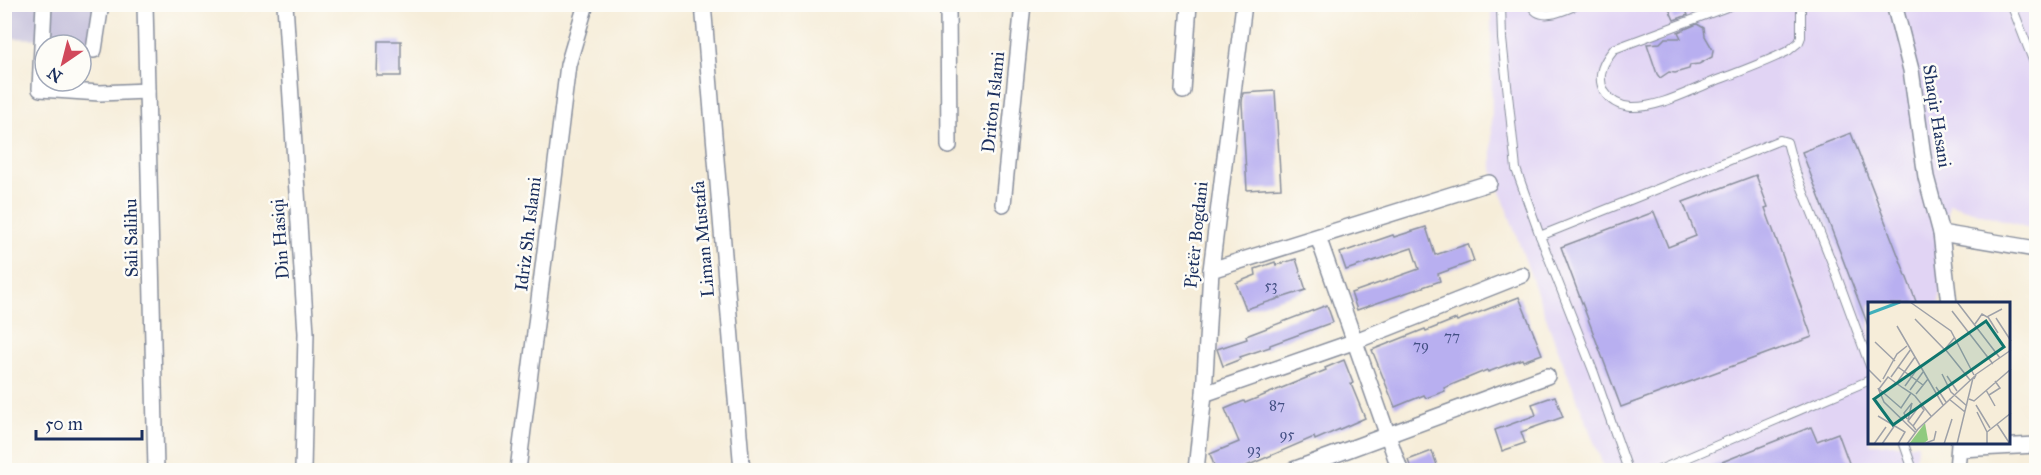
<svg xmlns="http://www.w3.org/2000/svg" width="2041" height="475" viewBox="0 0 2041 475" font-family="'IM FELL Great Primer',serif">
<rect width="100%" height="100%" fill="#fdfcf7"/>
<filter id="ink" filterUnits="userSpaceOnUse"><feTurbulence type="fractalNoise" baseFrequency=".0167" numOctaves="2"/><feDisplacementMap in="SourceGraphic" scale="12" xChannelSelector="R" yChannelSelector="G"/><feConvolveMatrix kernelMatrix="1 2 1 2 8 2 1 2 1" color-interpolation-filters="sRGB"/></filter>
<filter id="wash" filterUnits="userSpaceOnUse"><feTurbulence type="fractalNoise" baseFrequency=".008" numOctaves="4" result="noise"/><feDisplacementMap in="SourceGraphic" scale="24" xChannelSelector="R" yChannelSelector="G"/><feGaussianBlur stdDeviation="1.35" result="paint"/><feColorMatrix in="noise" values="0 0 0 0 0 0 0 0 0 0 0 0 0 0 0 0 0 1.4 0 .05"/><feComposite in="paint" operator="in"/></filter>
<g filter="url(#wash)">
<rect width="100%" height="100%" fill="#f6edd9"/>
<!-- built -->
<path fill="#e1d4f4" d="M 1491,5 L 2036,5 L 2036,230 L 1949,204 L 1939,304 L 1870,304 L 1870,444 L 1918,444 L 1913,470 L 1605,470 L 1553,337 L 1492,168 Z"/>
<!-- industrial -->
<path fill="#c5c0db" d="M 5,5 L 105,5 L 94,40 L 5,38 Z"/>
<g id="blocks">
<!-- building -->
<g fill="#b8aff0">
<path d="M 1667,4 L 1683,4 L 1688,15 L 1674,20 Z"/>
<path d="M 1697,24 L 1704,28 L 1705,36 L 1713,50 L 1712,57 L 1699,64 L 1690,65 L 1689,69 L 1675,73 L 1669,72 L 1660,78 L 1657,74 L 1647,44 L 1660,43 L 1665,38 L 1681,38 L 1678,32 Z"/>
<path d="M 378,41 L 401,41 L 401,76 L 377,76 Z"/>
<path d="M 1275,91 L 1281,188 L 1247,190 L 1242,103 L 1243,93 Z"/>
<path d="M 1851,133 L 1917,304 L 1870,304 L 1869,328 L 1802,152 Z"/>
<path d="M 1756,175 L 1768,207 L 1765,208 L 1812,337 L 1621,407 L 1561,247 L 1654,212 L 1668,247 L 1696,236 L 1683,202 Z"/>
<path d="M 1426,227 L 1435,255 L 1468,244 L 1474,261 L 1438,274 L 1440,281 L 1357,310 L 1351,293 L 1419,269 L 1412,248 L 1346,270 L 1340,253 L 1393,235 L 1394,237 Z"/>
<path d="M 1296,259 L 1306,290 L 1246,309 L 1236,283 L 1256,275 L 1255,269 L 1275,262 L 1276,265 Z"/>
<path d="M 1519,297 L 1542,354 L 1523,361 L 1522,359 L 1488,372 L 1487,370 L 1444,388 L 1445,391 L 1426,398 L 1424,395 L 1395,407 L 1372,350 L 1425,329 L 1426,331 L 1456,319 L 1457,321 Z"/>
<path d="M 1327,305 L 1333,322 L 1270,345 L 1270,347 L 1240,357 L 1241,359 L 1223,366 L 1217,349 L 1247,339 L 1246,336 Z"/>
<path d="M 1344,360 L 1353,383 L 1351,384 L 1365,418 L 1315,440 L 1314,437 L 1235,471 L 1216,471 L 1210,454 L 1239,442 L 1225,409 L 1244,401 L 1245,403 L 1326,370 L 1325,368 Z"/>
<path d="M 1555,396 L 1563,417 L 1521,432 L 1525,443 L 1502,451 L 1495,430 L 1536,415 L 1532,404 Z"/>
<path d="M 1811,427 L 1817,441 L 1838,433 L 1852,471 L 1699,471 Z"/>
<path d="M 1432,451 L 1439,471 L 1412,471 L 1408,460 Z"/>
</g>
</g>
</g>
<g filter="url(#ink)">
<use href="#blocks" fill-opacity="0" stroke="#888e9c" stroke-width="1.5"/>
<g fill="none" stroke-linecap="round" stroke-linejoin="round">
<!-- lane casing -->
<g stroke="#888e9c" stroke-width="10">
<g id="lane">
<path d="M 1501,4 L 1502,39 L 1516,169 L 1540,236 L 1594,373 L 1628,470"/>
<path d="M 1531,4 C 1539,24 1565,10 1579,4"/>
<path d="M 1735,4 L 1614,49 C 1604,61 1596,75 1604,91 C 1610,101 1619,106 1631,107 C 1659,108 1689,91 1715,81 C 1739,72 1764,63 1788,51 L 1799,42 L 1801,37 L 1801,4"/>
<path d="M 2011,4 L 2036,68"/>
<path d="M 1540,236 L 1780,140 L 1787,142 L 1794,168 L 1832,263 L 1870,366"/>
<path d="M 1904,444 L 1913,470"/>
<path d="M 1659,470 L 1870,380"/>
</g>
</g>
<!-- street casing -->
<g stroke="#888e9c" stroke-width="18">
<g id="street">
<path d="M 44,4 L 40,89 L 100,93 L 147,91"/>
<path d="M 145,4 L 156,470"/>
<path d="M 285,4 L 306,333 L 303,470"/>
<path d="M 703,4 L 742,470"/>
<path d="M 948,4 L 949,146"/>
<path d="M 1894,4 L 1911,70 L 1926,177 L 1941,233 L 1949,304"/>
<path d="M 94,50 L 101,4"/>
<path d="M 1183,91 L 1189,4"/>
<path d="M 1003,204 L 1023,4"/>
<path d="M 1941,233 L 2036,249"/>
<path d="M 1318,237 L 1400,470"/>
<path d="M 1211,270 L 1489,183"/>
<path d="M 1204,394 L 1353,342 L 1522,275"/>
<path d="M 1960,449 L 2036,445"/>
<path d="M 518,470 L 568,65 L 586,4"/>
<path d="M 1196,470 L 1204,394 L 1211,270 L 1244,4"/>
<path d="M 1293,470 L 1547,376"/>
<path d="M 1957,470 L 1959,444"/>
</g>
</g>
<!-- lane -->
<use href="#lane" stroke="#fff" stroke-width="8"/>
<!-- street -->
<use href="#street" stroke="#fff" stroke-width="15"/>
</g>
</g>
<g text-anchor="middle" stroke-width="5" stroke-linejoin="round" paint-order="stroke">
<!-- number labels -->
<g font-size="15" fill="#424f82">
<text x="1271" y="290">53</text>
<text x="1452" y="341">77</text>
<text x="1421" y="350">79</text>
<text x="1277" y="410">87</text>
<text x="1287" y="439">95</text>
<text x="1254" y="454">93</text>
</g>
<!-- street labels -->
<g font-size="18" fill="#1b2f5e" stroke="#fdfcf7">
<text transform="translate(993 102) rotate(-84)" y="6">Driton Islami</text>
<text transform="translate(1937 116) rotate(81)" y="6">Shaqir Hasani</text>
<text transform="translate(528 234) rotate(-83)" y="6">Idriz Sh. Islami</text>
<text transform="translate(1196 235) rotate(-84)" y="6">Pjetër Bogdani</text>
<text transform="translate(131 238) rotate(-91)" y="6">Sali Salihu</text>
<text transform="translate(280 239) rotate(-94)" y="6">Din Hasiqi</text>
<text transform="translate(703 239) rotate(-95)" y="6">Liman Mustafa</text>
</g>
</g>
<!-- overview -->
<g transform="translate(1868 302)">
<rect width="142" height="142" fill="#f6edd9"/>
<path d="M 57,121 L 60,138 L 55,142 L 41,142 Z" fill="#8fca7f"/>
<path fill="none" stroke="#40b0bb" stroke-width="3" d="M 0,12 L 32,0"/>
<path fill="none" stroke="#9ea1a8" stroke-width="1.5" d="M 42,0 L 83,29 L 106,73M 89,0 L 132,56M 84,9 L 125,62M 120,15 L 130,31M 128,16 L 143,39M 47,17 L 76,47M 107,22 L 114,12 L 119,15 L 134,7M 29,24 L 75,103M 87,35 L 77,47 L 102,78M 7,40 L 27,59M 30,65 L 55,83M 0,67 L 13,80M 74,72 L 83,90 L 99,104M 107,73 L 143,48M 79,74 L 89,89M 23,75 L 43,47M 15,77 L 29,52 L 39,44M 30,79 L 47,55M 37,84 L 52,63M 68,85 L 78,100M 10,86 L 16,100 L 47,130M 42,88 L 55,70M 118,88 L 127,104M 43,91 L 33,106 L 11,87 L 20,75 L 28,81 L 35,86 L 43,91 L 47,94 L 63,114M 48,92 L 60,77M 121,93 L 132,86 L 127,79M 81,97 L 97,110M 101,97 L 106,99 L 143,67M 108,103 L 122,126M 109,110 L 119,130M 10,114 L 37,130 L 30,142M 39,117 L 36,111 L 44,101 L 40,118M 129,122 L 142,142M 45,124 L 40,119 L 52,103 L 56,108 L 45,124 L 48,128M 6,142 L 18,125M 14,142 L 27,123M 39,142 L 50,127 L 108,73 L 106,77M 55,142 L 66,138 L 68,129M 76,142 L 84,117M 89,142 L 105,76M 119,142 L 119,130 L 143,111"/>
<path fill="#0f766e" fill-opacity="0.15" stroke="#0f766e" stroke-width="3" d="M 118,19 L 136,45 L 25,123 L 6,97 Z"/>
<rect width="142" height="142" fill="none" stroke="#1b2f5e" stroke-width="3"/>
</g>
<!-- margin -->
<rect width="2041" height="475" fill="none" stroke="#fdfcf7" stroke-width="24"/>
<!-- north arrow -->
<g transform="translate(63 63) rotate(215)"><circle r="28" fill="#fdfcf7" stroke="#a3aaba" stroke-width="1.5"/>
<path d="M0-4.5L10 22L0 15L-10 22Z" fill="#d1495b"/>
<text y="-9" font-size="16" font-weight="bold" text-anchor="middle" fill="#1b2f5e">N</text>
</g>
<!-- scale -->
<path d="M36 430v9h106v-9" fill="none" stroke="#1b2f5e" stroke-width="3"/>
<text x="45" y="430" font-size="18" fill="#1b2f5e" stroke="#fdfcf7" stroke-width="4.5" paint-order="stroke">50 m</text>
</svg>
